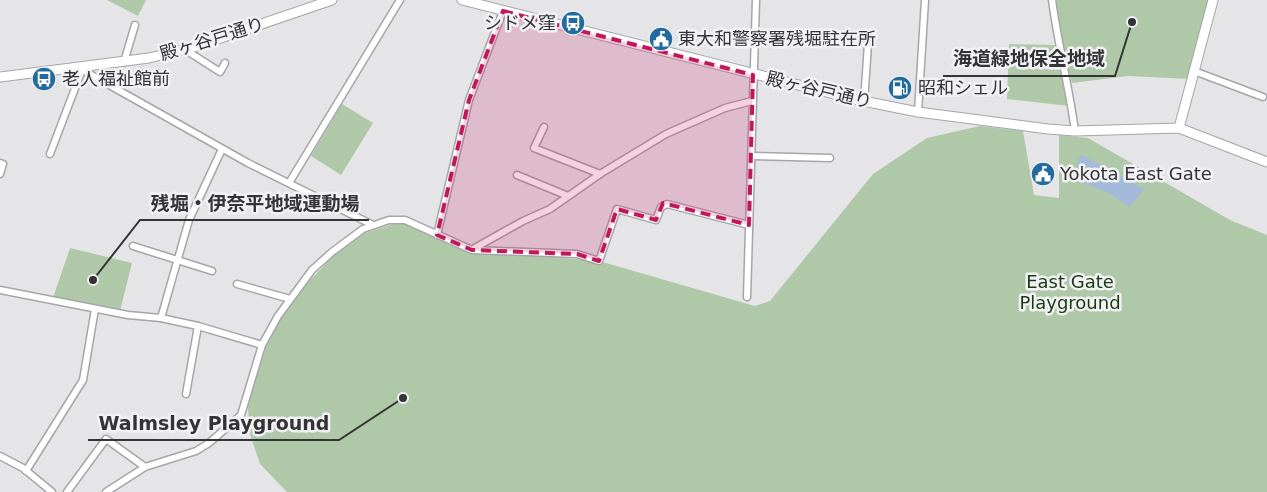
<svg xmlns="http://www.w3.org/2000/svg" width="1267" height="492" viewBox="0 0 1267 492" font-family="'DejaVu Sans','Noto Sans JP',sans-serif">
<rect width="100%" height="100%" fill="#e5e5e8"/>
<!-- green -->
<g fill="#afc8a8">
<path d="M 107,0 L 146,0 L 138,16 Z"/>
<path d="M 1056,0 L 1211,0 L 1190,79 L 1128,76 L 1072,83 L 1062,45 Z"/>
<path d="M 1009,44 L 1055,45 L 1069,106 L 1007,99 Z"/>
<path d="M 342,104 L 373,123 L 341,175 L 311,156 Z"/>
<path d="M 980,126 L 1023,131 L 1034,195 L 1059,198 L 1059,135 L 1088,138 L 1230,220 L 1267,235 L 1267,492 L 287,492 L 260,464 L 250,434 L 247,396 L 260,353 L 284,307 L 351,238 L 405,220 L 472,250 L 599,261 L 755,306 L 770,301 L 873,174 L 927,138 Z"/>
<path d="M 70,248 L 132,263 L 120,311 L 53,298 Z"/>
</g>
<!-- water -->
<path fill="#a3bada" d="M 1082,155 L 1144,189 L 1130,207 L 1107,192 L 1076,180 L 1079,157 Z"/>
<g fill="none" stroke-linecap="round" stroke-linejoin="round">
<!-- street casing -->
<g stroke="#a6a6a9" stroke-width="9">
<g id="street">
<path d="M 1052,0 C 1058,44 1069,87 1075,131"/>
<path d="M 184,49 L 220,72 L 225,63"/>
<path d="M 124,62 L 135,25"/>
<path d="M 79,68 L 248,163 L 373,225"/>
<path d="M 1194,71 L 1263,97"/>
<path d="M 864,102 L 868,44"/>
<path d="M 918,112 L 925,0"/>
<path d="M 544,127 L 534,148 L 600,174"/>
<path d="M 50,154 L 82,70"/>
<path d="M 752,156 L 830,158"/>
<path d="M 0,163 L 3,164 L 0,174"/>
<path d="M 517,175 L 568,196"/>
<path d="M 289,183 L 400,0"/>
<path d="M 437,235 L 469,100 L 503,11"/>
<path d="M 133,246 L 212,271"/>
<path d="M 473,249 L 523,221 L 550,209 L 600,174 L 666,134 L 725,108 L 752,101"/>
<path d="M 237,284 L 290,299"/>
<path d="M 0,290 L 128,315 L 161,318 L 198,326 L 262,345"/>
<path d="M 747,297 L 756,0"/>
<path d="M 161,318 L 189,220 L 222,149"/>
<path d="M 186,394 L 198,326"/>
<path d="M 0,456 L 23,468 L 52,492"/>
<path d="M 26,471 L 83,380 L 95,309"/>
<path d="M 67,492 L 106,439 L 145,467"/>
<path d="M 106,492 L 145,467 L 196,451 L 209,443 L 241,415 L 262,345 L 278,316 L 312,270 L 332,252 L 363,229 L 389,220 L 405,220 L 472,250 L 577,254 L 599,261 L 617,209 L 656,220 L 661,207 L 667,204 L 749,225"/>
</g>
</g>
<!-- secondary casing -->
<g stroke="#a6a6a9" stroke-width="11">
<g id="secondary">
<path d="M 462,0 L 858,100 L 918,112 L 1048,129 L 1075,131 L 1179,128 L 1267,162"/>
<path d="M 0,77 L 149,58 L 194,47 L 332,0"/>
<path d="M 1179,128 L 1213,0"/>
</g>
</g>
<!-- street -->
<use href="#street" stroke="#fff" stroke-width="6"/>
<!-- secondary -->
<use href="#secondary" stroke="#fff" stroke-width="9"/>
</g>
<!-- marked area -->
<path fill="#c2185b" fill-opacity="0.2" stroke="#c2185b" stroke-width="4" stroke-dasharray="10 6" stroke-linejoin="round" d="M 503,11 L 753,75 L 749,225 L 663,203 L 656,220 L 617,209 L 599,261 L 577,254 L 472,250 L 437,235 L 469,100 Z"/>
<!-- icons -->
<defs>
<g id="bus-disc" transform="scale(1.25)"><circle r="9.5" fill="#216b9f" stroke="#f2f2f6"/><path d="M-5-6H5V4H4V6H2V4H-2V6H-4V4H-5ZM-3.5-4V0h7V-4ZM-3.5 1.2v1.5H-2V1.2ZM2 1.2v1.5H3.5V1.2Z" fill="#fff"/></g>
<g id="civic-disc" transform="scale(1.25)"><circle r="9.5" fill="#216b9f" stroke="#f2f2f6"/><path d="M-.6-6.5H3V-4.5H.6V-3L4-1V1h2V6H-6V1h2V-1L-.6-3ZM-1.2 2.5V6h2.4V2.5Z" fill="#fff"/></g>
<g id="fuel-disc" transform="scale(1.25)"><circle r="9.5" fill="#216b9f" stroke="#f2f2f6"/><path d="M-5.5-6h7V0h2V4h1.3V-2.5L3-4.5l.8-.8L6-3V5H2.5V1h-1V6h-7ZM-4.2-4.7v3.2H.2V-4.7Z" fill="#fff"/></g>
</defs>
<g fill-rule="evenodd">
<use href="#bus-disc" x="573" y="23"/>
<use href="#civic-disc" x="661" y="39"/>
<use href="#bus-disc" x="44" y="79"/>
<use href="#fuel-disc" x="900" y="88"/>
<use href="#civic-disc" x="1043" y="174"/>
</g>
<g text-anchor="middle" stroke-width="5" stroke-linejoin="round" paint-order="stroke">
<!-- poi labels -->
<g font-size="18" fill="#343436" stroke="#f2f2f6" text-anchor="start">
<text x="556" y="29" text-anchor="end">シドメ窪</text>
<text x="678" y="45">東大和警察署残堀駐在所</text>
<text x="62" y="85">老人福祉館前</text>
<text x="918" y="94">昭和シェル</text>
<text x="1060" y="180">Yokota East Gate</text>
</g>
<!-- street labels -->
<g font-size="18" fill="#343436" stroke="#f2f2f6">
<text transform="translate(212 39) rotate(-17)" y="6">殿ヶ谷戸通り</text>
<text transform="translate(819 90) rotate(13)" y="6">殿ヶ谷戸通り</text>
</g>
<!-- park labels -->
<g font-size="18" fill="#183b0e" stroke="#f2f2f6">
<text x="1070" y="288">East Gate<tspan x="1070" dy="21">Playground</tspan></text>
</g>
</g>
<!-- callouts -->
<path fill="none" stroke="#343436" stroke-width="2" d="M1132 22L1115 76H943M93 280L140 220H369M403 398L339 440H88"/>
<g fill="#343436" stroke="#f2f2f6" stroke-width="2">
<circle cx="1132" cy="22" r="5"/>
<circle cx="93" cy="280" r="5"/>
<circle cx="403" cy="398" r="5"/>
</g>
<g font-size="19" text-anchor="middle" font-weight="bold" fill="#343436" stroke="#f2f2f6" stroke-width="5" stroke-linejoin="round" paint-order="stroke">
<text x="1029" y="65">海道緑地保全地域</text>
<text x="255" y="210">残堀・伊奈平地域運動場</text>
<text x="214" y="430">Walmsley Playground</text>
</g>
</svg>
